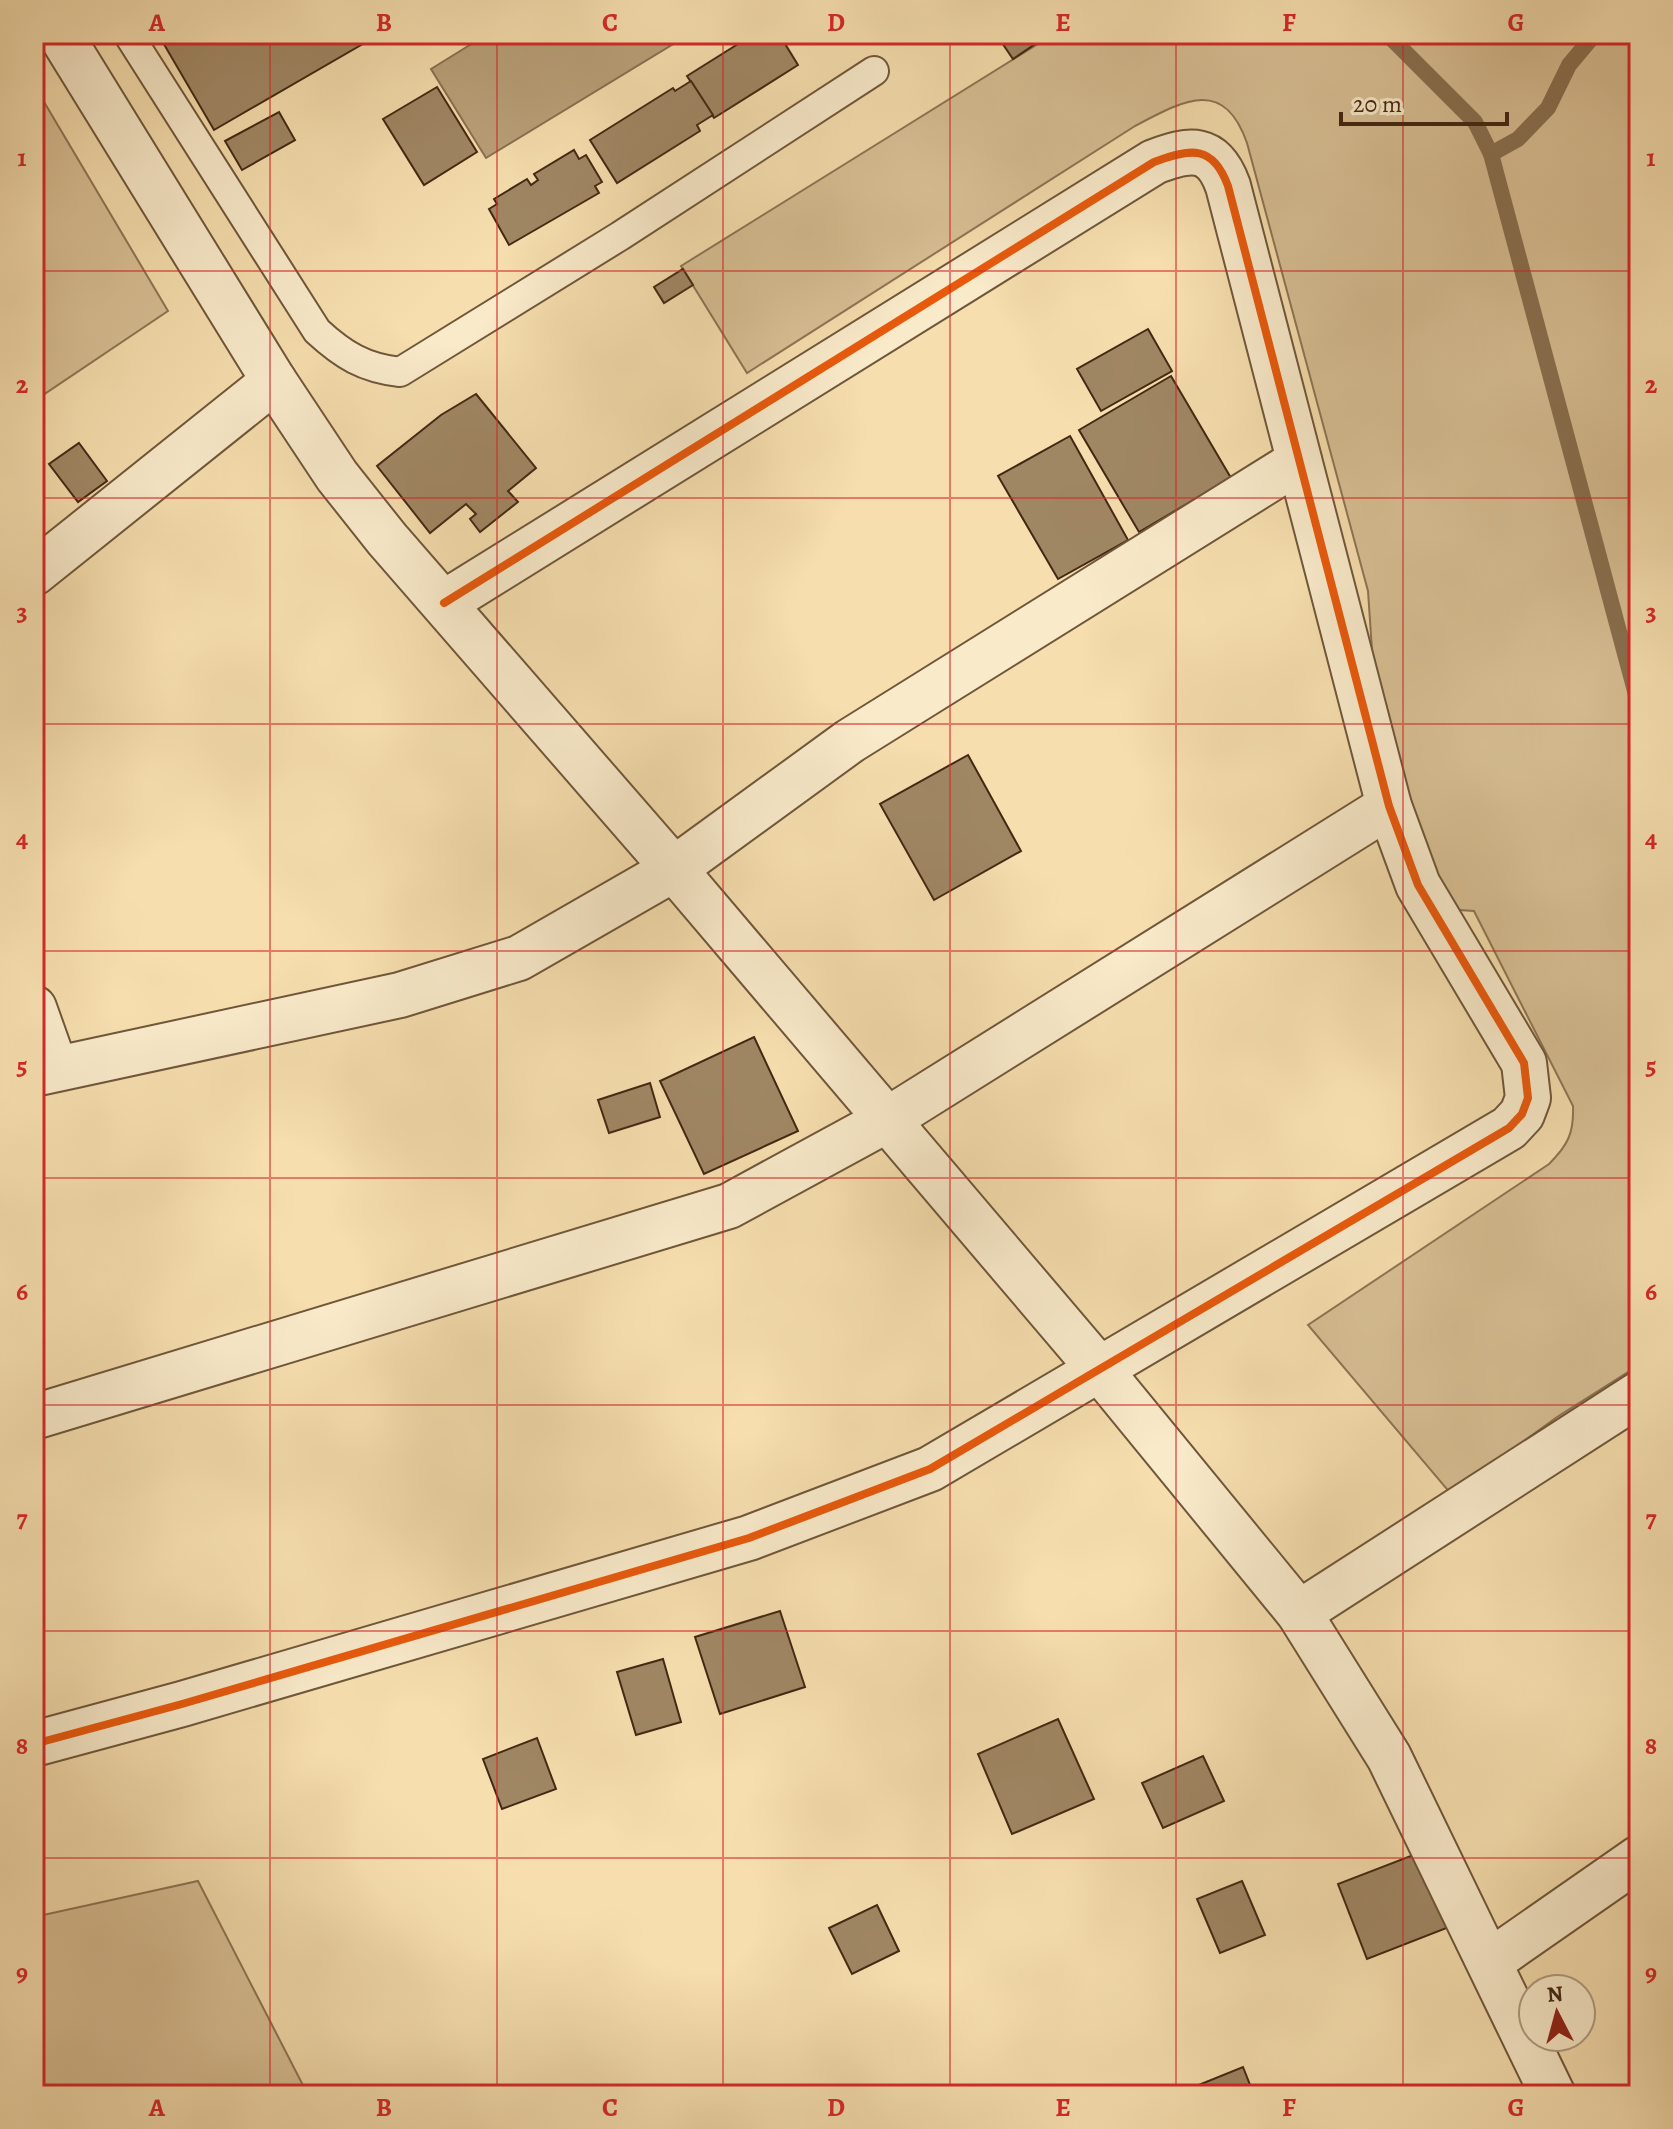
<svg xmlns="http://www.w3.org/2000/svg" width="1673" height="2129" viewBox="0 0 1673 2129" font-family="Alegreya,serif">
<rect width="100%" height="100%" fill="#f6deae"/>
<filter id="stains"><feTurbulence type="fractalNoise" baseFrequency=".0025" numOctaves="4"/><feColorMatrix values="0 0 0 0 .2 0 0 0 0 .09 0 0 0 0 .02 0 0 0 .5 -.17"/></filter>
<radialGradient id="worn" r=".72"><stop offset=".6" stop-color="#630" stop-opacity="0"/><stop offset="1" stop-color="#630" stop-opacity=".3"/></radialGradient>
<!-- green -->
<g fill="#d8bf94" stroke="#8e7454" stroke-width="2">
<path d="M 1054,34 L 1639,34 L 1639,85 L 1633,106 L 1639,121 L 1639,1365 L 1557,1417 L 1451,1494 L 1308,1325 L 1549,1164 C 1568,1145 1574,1133 1573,1106 L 1474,911 L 1444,909 L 1418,850 L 1372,650 L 1368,591 L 1247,143 C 1224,77 1184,100 1135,126 L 747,373 L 681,266 Z"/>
<path d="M 34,85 L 168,311 L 34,401 Z"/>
<path d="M 198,1881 L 308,2095 L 34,2095 L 34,1917 Z"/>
</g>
<!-- water -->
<path fill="#b9a079" stroke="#8a7050" stroke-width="2" d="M 468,34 L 687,34 L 688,35 L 486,158 L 431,69 L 473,43 Z"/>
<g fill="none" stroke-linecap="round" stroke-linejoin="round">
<!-- stream -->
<g stroke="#8a7050" stroke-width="16">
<path d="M 1387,34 L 1475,122 L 1491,154 L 1639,706"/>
<path d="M 1491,154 L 1518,139 L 1548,108 L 1569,65 L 1595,34"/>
</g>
</g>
<!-- building -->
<g fill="#a08764" stroke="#432813" stroke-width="2">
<path d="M 158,34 L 380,34 L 214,130 Z"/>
<path d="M 754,34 L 779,34 L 798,65 L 714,118 L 687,76 Z"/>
<path d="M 996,34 L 1050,34 L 1013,59 Z"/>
<path d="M 691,81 L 713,115 L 697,125 L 700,131 L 617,183 L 590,140 L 673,88 L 675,91 Z"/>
<path d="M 437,87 L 477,152 L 424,185 L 383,119 Z"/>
<path d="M 279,112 L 295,140 L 242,170 L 225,141 Z"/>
<path d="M 574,150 L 579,159 L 586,155 L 602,182 L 595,186 L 599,193 L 509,245 L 489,209 L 497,204 L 494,199 L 527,179 L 531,185 L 538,180 L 534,174 Z"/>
<path d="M 683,269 L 693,285 L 664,303 L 654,287 Z"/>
<path d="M 1148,329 L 1172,371 L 1101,411 L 1077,369 Z"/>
<path d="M 1171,376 L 1231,478 L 1139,532 L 1079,430 Z"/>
<path d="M 476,394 L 536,468 L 508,491 L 518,502 L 480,532 L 470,519 L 476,514 L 466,504 L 430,533 L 377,466 L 441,415 Z"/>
<path d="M 1070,436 L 1128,540 L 1058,579 L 998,476 Z"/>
<path d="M 79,443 L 107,481 L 78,502 L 49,464 Z"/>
<path d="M 968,755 L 1021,851 L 934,900 L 880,804 Z"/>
<path d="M 754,1037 L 798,1131 L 704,1174 L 660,1081 Z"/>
<path d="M 650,1083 L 660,1117 L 609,1133 L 598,1100 Z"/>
<path d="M 780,1611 L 805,1687 L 720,1714 L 695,1637 Z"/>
<path d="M 663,1659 L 681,1722 L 636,1735 L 617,1672 Z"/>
<path d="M 1058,1719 L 1094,1799 L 1012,1834 L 978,1754 Z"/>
<path d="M 537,1738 L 556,1789 L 502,1809 L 483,1759 Z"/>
<path d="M 1203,1756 L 1224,1801 L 1163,1828 L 1142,1783 Z"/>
<path d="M 1434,1847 L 1462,1922 L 1367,1959 L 1338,1884 Z"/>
<path d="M 1242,1881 L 1265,1935 L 1220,1953 L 1197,1899 Z"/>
<path d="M 877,1905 L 899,1951 L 852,1974 L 829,1928 Z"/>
<path d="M 1243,2067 L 1254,2095 L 1174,2095 Z"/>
</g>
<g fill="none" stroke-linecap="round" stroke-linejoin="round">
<!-- service casing -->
<g stroke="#70563a" stroke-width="32">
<path id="service" d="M 128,34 L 317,331 C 343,355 364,368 400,372 L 620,236 L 874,71"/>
</g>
<!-- minor casing -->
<g stroke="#70563a" stroke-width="48">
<g id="minor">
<path d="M 60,34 L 274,381 L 337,476 L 387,539 L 674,869 L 1100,1370 L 1299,1613 L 1389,1757 L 1553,2095"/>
<path d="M 34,573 L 274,381"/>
<path d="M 34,1008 L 55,1067"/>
<path d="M 34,1074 L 400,995 L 519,958 L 674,869 L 850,741 L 1299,461"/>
<path d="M 34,1417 L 729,1206 L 887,1120 L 1389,806"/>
<path d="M 1299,1613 L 1639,1394"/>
<path d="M 34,1744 L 182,1704 L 749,1538 L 930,1469 L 1509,1128 L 1522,1114 L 1528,1098 L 1524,1063 L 1418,885 L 1389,806 L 1228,186 C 1213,145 1191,148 1154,162 L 444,603"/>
<path d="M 1491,1961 L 1639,1858"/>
</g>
</g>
<!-- service -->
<use href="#service" stroke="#f9eaca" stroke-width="28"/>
<!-- minor -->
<use href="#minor" stroke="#f9eaca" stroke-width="44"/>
<!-- cycleway casing -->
<g stroke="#f9eaca" stroke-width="13">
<path id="cycleway" d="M 34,1744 L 182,1704 L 749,1538 L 930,1469 L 1509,1128 L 1522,1114 L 1528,1098 L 1524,1063 L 1418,885 L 1389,806 L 1228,186 C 1213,145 1191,148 1154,162 L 444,603"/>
</g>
<!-- cycleway -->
<use href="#cycleway" stroke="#e8590c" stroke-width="8"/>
</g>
<!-- grid -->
<path fill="none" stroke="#d62828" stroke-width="2" stroke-opacity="0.55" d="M 270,34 L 270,2095M 497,34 L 497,2095M 723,34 L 723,2095M 950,34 L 950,2095M 1176,34 L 1176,2095M 1403,34 L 1403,2095M 34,271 L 1639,271M 34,498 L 1639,498M 34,724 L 1639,724M 34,951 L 1639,951M 34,1178 L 1639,1178M 34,1405 L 1639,1405M 34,1631 L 1639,1631M 34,1858 L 1639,1858"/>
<!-- margin -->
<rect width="1673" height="2129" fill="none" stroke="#f6deae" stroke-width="88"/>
<!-- north arrow -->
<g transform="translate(1557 2013) rotate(354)"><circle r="38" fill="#f9eaca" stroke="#b09c81" stroke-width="2"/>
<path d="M0-6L14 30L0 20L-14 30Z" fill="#8f2418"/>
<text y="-12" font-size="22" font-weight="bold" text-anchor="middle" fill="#432813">N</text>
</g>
<!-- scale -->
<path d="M1341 112v12h166v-12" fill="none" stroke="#432813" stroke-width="4"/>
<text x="1353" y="112" font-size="24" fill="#432813" stroke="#f9eaca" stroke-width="6" paint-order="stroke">20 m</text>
<rect x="44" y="44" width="1585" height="2041" fill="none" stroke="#d62828" stroke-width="3"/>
<g font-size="26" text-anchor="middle" font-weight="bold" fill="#d62828">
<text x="157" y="31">A</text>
<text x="384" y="31">B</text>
<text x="610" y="31">C</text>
<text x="836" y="31">D</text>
<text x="1063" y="31">E</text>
<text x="1289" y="31">F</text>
<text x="1516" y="31">G</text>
<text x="22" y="166">1</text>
<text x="1651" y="166">1</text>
<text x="22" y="393">2</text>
<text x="1651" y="393">2</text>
<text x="22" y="620">3</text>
<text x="1651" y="620">3</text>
<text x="22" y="847">4</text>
<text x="1651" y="847">4</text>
<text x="22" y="1074">5</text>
<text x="1651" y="1074">5</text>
<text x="22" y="1300">6</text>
<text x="1651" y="1300">6</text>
<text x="22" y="1527">7</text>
<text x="1651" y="1527">7</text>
<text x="22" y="1754">8</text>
<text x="1651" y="1754">8</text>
<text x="22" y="1981">9</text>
<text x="1651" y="1981">9</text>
<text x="157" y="2116">A</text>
<text x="384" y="2116">B</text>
<text x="610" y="2116">C</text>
<text x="836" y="2116">D</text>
<text x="1063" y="2116">E</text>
<text x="1289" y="2116">F</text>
<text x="1516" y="2116">G</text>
</g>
<rect width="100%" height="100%" filter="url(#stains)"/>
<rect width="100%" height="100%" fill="url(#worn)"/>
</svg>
